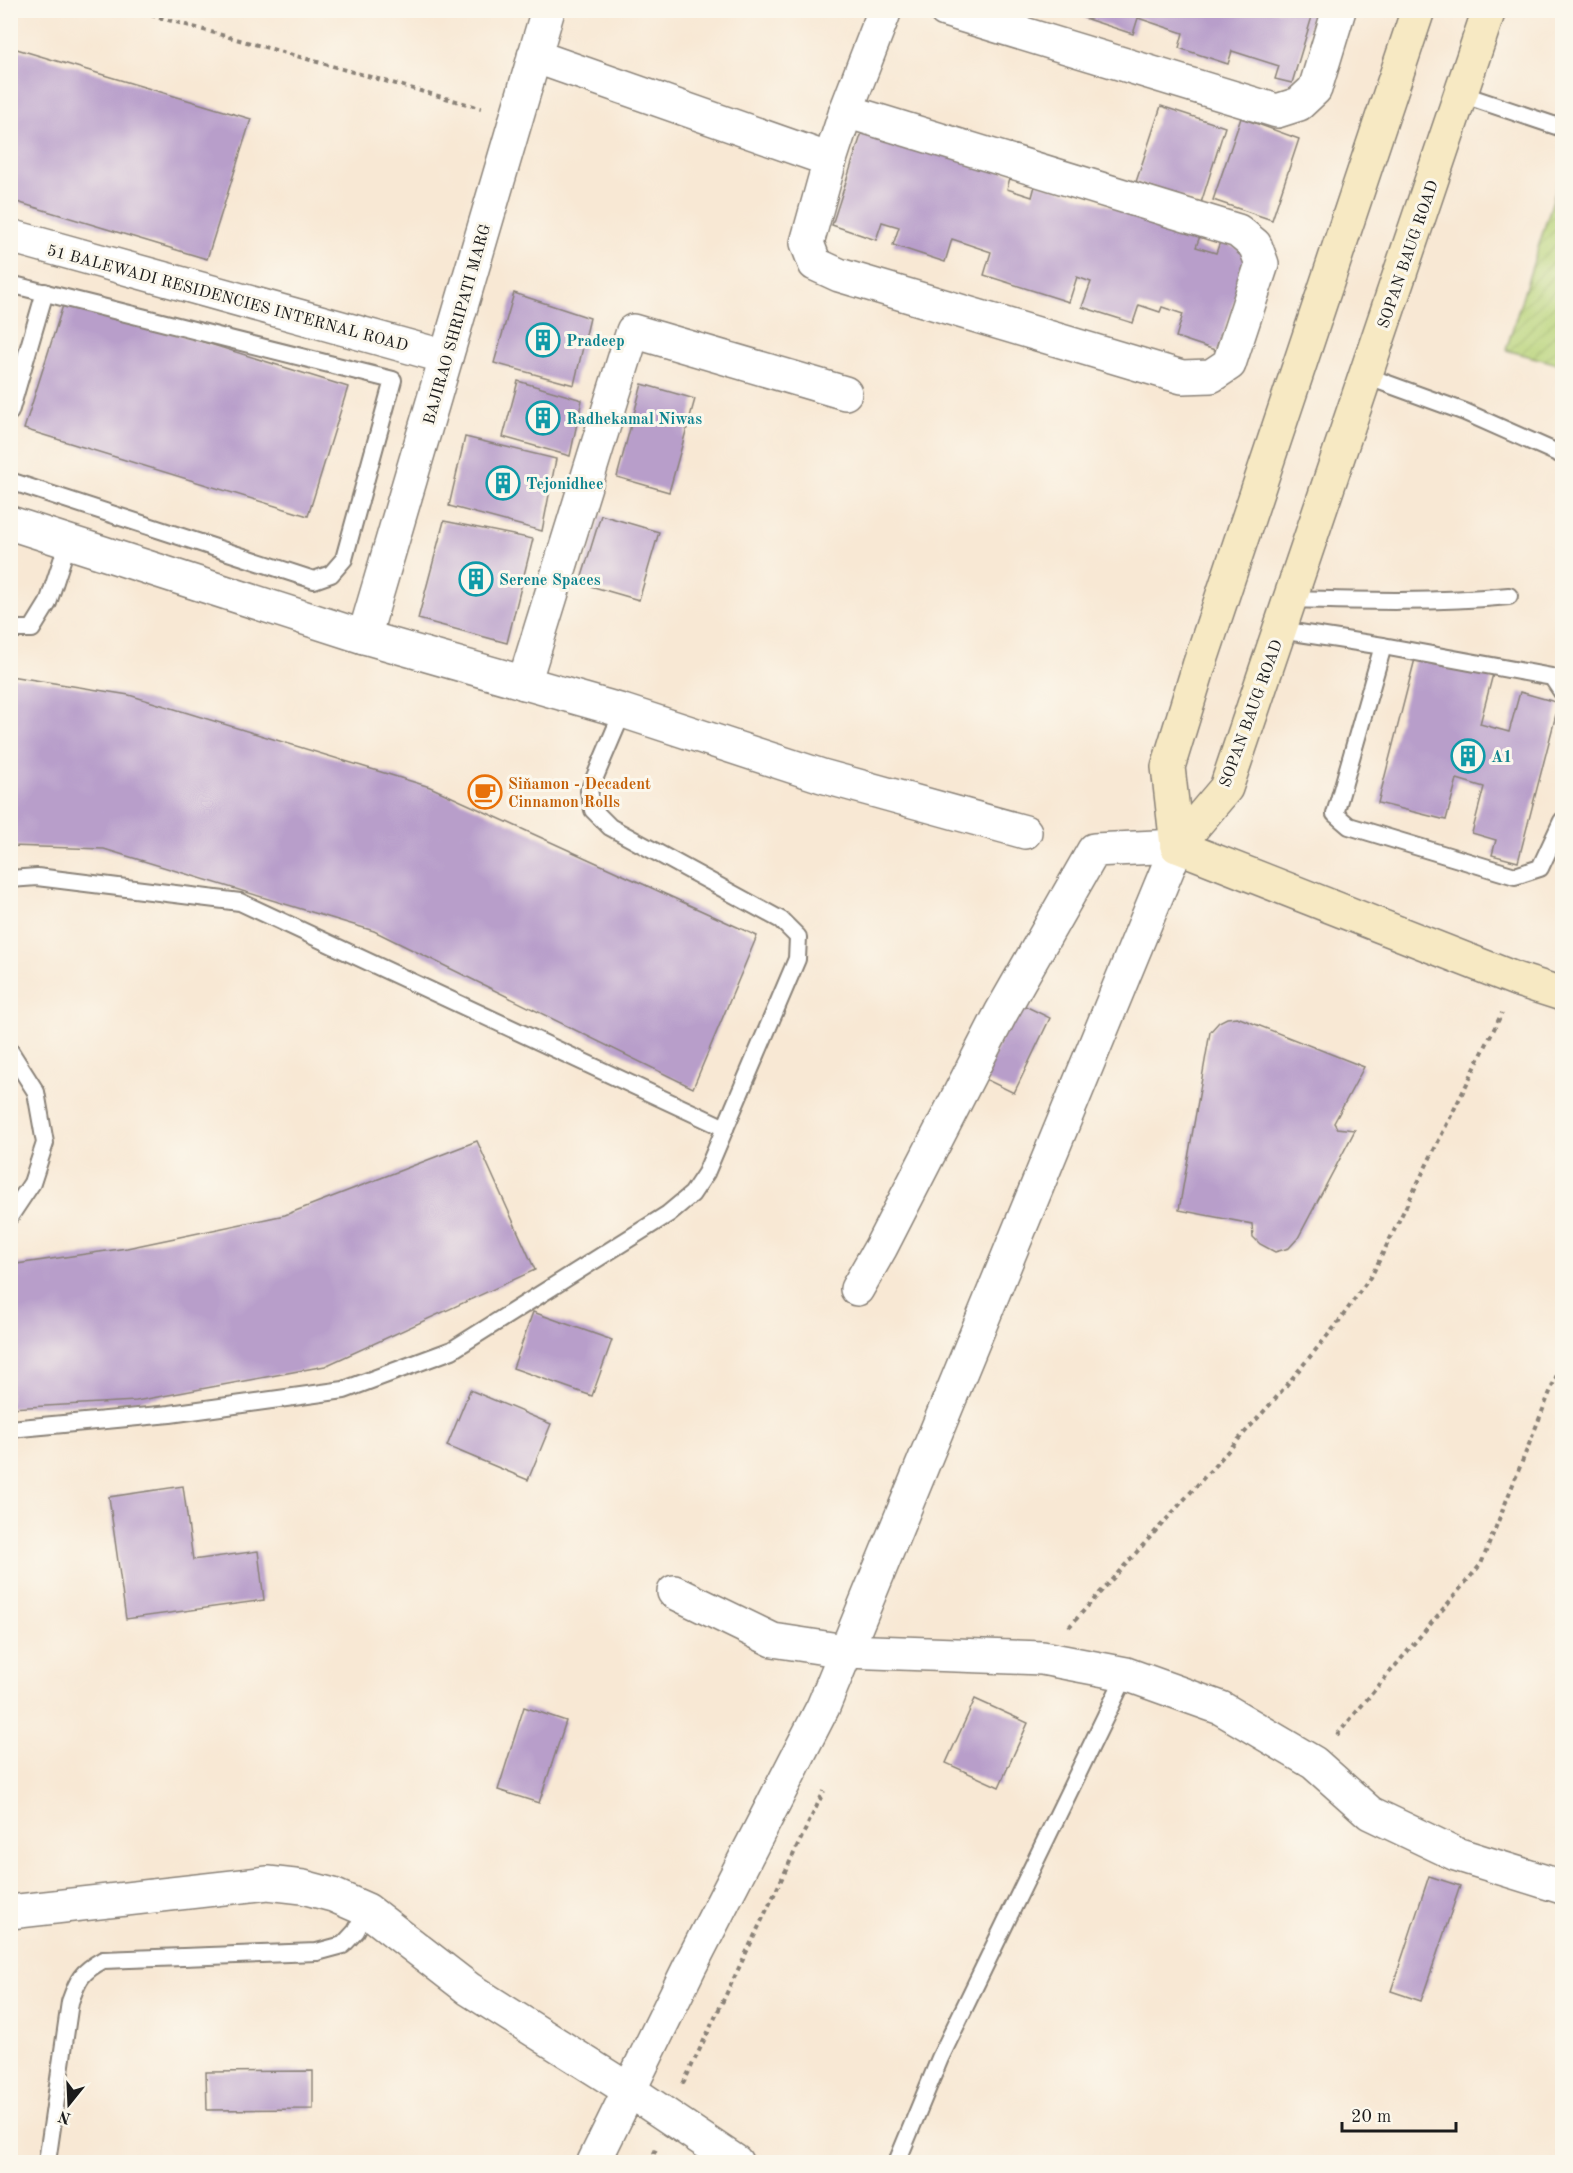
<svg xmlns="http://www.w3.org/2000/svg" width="1573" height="2173" viewBox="0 0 1573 2173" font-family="'Old Standard TT',serif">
<defs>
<pattern id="garden-furrows" width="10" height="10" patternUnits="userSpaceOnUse" patternTransform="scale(1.5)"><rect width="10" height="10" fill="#b8d379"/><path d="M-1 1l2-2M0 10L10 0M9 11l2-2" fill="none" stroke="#9eb568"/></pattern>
</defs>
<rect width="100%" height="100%" fill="#fbf7ec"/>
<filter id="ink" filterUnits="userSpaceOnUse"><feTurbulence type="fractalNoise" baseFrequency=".0167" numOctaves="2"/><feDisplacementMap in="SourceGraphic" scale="12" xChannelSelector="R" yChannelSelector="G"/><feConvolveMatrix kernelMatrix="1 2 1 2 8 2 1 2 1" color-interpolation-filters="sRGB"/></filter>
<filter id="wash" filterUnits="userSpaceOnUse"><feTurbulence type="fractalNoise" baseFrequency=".008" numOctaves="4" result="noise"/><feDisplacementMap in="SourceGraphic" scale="24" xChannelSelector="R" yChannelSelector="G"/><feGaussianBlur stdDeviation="1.35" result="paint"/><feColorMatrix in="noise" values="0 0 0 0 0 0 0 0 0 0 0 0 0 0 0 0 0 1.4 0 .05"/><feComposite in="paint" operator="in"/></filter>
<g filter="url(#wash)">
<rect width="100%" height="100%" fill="#f8e8d4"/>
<!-- garden -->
<path fill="url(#garden-furrows)" stroke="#6a784a" stroke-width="1.5" d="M 1562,171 L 1562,365 L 1506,350 Z"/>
<g id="blocks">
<!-- building -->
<g fill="#b89eca">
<path d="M 1086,10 L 1314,10 L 1292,83 L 1275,79 L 1279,66 L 1232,51 L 1228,64 L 1179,48 L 1183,33 L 1138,18 L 1133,34 L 1084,18 Z"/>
<path d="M 10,47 L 251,119 L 207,259 L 10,200 Z"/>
<path d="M 1161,106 L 1225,127 L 1201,203 L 1136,182 Z"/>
<path d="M 1241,118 L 1299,139 L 1272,220 L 1213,200 Z"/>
<path d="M 864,126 L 1011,174 L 1007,189 L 1032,197 L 1036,182 L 1200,236 L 1196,247 L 1216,253 L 1220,242 L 1250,252 L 1218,351 L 1176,337 L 1183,314 L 1162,307 L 1160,312 L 1139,305 L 1133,323 L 1082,307 L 1091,282 L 1077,277 L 1069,302 L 984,275 L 991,252 L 952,239 L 945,262 L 893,245 L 899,227 L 882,222 L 876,240 L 832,225 Z"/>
<path d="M 514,293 L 590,318 L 574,385 L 494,363 Z"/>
<path d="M 65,299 L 348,387 L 308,516 L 24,429 Z"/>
<path d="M 518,381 L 582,400 L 570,456 L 503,437 Z"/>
<path d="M 642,384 L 695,399 L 669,492 L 617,477 Z"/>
<path d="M 465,437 L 556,459 L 542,531 L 449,506 Z"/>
<path d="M 601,515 L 659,532 L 639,600 L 580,583 Z"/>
<path d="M 444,521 L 533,539 L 507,643 L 418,619 Z"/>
<path d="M 1416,655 L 1493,674 L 1480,724 L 1509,732 L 1520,692 L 1559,703 L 1518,862 L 1492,855 L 1496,840 L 1472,833 L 1484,787 L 1457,779 L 1446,820 L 1378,803 Z"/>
<path d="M 10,676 L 129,695 L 430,787 L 757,936 L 693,1088 L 374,931 L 104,849 L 10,846 Z"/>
<path d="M 1019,1003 L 1050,1018 L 1014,1093 L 983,1078 Z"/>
<path d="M 1237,1017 L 1364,1067 L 1334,1123 L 1337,1128 L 1355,1130 L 1298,1238 L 1289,1248 L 1275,1252 L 1260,1244 L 1253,1237 L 1252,1224 L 1179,1210 L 1210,1032 L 1219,1022 L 1227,1018 Z"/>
<path d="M 477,1141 L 535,1270 L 325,1366 L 136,1401 L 10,1408 L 10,1265 L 127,1248 L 285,1215 Z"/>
<path d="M 533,1312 L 612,1340 L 592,1396 L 513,1368 Z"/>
<path d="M 470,1390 L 551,1424 L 528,1480 L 447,1446 Z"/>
<path d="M 183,1486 L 193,1560 L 258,1551 L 264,1600 L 126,1619 L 109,1497 Z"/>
<path d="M 975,1699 L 1028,1723 L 999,1787 L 946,1763 Z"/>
<path d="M 524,1707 L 566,1721 L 539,1803 L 498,1790 Z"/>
<path d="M 1429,1876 L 1460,1886 L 1421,2001 L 1391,1991 Z"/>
<path d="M 313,2071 L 313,2109 L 207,2110 L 206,2072 Z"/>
</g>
</g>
</g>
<g filter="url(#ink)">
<use href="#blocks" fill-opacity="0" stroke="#8a8278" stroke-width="1.5"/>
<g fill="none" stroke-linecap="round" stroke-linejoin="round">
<!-- lane casing -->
<g stroke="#8a8278" stroke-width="20">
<g id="lane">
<path d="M 1461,94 L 1562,128"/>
<path d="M 10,284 L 393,380 L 344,559 L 331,574 L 314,580 L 10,481"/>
<path d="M 1366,376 L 1465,412 L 1562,455"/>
<path d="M 10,412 L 45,292"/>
<path d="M 1291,599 C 1363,601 1437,603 1509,596"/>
<path d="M 10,629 L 32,629 L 48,603 L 68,542"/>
<path d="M 1280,630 L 1383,646 L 1552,677 L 1562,692"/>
<path d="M 1383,646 L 1335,814 L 1349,826 L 1515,876 L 1540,868 L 1562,821"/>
<path d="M 10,879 L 37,877 L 240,902 L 725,1128"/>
<path d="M 10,1051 L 36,1092 L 45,1143 L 32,1183 L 10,1216"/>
<path d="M 10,1429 L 170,1414 L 344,1390 L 452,1350 L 668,1214 L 692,1194 L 706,1173 L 797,959 L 798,937 L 781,920 L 610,827 L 593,810 L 589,791 L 623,711"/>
<path d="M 47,2162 L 70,2002 C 78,1979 81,1972 103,1960 L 317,1952 L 343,1945 L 356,1931 L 367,1910"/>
<path d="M 897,2162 L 940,2058 L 1126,1674"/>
</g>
</g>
<!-- street casing -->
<g stroke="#8a8278" stroke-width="36">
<g id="street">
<path d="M 945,10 L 1277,111 L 1299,104 L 1315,89 L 1339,10"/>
<path d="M 534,56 L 830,160 L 846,111 L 885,10"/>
<path d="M 830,160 L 807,243 L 815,264 L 839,275 L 1182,377 L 1211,376 L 1229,364 L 1262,264 L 1255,245 L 1238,231 L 846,111"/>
<path d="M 10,236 L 446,357"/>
<path d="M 10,523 L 364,637 L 623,711 L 822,776 L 1025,832"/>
<path d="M 364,637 L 548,10"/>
<path d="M 524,683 L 633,331 L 845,393"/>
<path d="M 674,1592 L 773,1640 L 845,1651 L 1042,1658 L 1126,1674 L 1221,1708 L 1314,1763 L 1370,1813 L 1456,1854 L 1562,1887"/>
<path d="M 10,1912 L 268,1883 L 303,1887 L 333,1895 L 367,1910 L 469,1989 L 629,2090 L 736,2162"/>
<path d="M 594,2162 L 690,1966 L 823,1707 L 1177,846 L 1094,850 L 1001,1013 L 881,1247 L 857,1289"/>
</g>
</g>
<!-- secondary casing -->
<g stroke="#8a8278" stroke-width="36">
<g id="secondary">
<path d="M 1177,846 L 1226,788 L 1489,10"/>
<path d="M 1177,846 L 1168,767 L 1199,666 L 1418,10"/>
<path d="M 1177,846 L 1518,980 L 1562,994"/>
</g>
</g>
<!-- path -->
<g stroke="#8a8278" stroke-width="4" stroke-dasharray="4.5 4.5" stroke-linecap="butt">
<path d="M 133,10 L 481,108"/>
<path d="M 1069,1627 L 1275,1399 L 1337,1324 L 1373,1273 L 1502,1013"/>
<path d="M 1337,1735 L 1481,1564 L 1562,1362"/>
<path d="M 683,2084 L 824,1791"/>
<path d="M 650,2162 L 656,2149"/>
</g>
<!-- lane -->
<use href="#lane" stroke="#fff" stroke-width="16"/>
<!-- street -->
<use href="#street" stroke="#fff" stroke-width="33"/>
<!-- secondary -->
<use href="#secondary" stroke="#f7e9c3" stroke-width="33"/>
</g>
</g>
<!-- icons -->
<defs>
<g id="building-ring" transform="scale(1.725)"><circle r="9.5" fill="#fbf7ec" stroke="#0f9aa8" stroke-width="1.5"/><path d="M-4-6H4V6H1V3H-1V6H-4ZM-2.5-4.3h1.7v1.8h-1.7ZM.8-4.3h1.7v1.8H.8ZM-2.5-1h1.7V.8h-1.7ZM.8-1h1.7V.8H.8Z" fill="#0f9aa8"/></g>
<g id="cafe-ring" transform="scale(1.725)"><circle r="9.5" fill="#fbf7ec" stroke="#e8710a" stroke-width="1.5"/><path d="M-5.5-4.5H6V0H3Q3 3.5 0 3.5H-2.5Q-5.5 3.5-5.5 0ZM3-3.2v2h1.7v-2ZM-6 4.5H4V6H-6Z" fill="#e8710a"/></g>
</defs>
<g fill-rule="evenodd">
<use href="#building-ring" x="543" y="340"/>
<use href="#building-ring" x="543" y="418"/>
<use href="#building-ring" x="503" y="483"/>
<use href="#building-ring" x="476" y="579"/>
<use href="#building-ring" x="1468" y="756"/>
<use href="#cafe-ring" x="485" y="792"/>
</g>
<g text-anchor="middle" stroke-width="6" stroke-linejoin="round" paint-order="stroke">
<!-- street labels -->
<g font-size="16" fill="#1c1c1c" stroke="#fbf7ec">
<text transform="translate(1407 254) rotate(-71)" y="6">SOPAN BAUG ROAD</text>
<text transform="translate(228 297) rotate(15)" y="6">51 BALEWADI RESIDENCIES INTERNAL ROAD</text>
<text transform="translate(456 324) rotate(-74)" y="6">BAJIRAO SHRIPATI MARG</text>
<text transform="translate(1250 713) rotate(-70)" y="6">SOPAN BAUG ROAD</text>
</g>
<!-- culture labels -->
<g font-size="16" font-weight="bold" fill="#0d838f" stroke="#fbf7ec" text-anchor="start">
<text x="566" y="346">Pradeep</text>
<text x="566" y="424">Radhekamal Niwas</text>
<text x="526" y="489">Tejonidhee</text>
<text x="499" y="585">Serene Spaces</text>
<text x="1491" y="762">A1</text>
</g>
<!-- food labels -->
<g font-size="16" font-weight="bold" fill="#c56008" stroke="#fbf7ec" text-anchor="start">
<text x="508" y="789">Siňamon - Decadent<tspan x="508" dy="18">Cinnamon Rolls</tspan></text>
</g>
</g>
<!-- margin -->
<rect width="1573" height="2173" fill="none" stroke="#fbf7ec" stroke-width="36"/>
<!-- north arrow -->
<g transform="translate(69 2104) rotate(198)" stroke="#fbf7ec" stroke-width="4.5" paint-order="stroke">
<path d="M0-4.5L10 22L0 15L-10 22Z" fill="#1c1c1c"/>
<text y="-9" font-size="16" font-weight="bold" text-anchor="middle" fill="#1c1c1c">N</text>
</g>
<!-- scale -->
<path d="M1342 2122v9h114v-9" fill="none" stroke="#1c1c1c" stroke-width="3"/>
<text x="1351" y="2122" font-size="18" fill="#1c1c1c" stroke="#fbf7ec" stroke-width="4.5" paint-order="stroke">20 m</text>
</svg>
